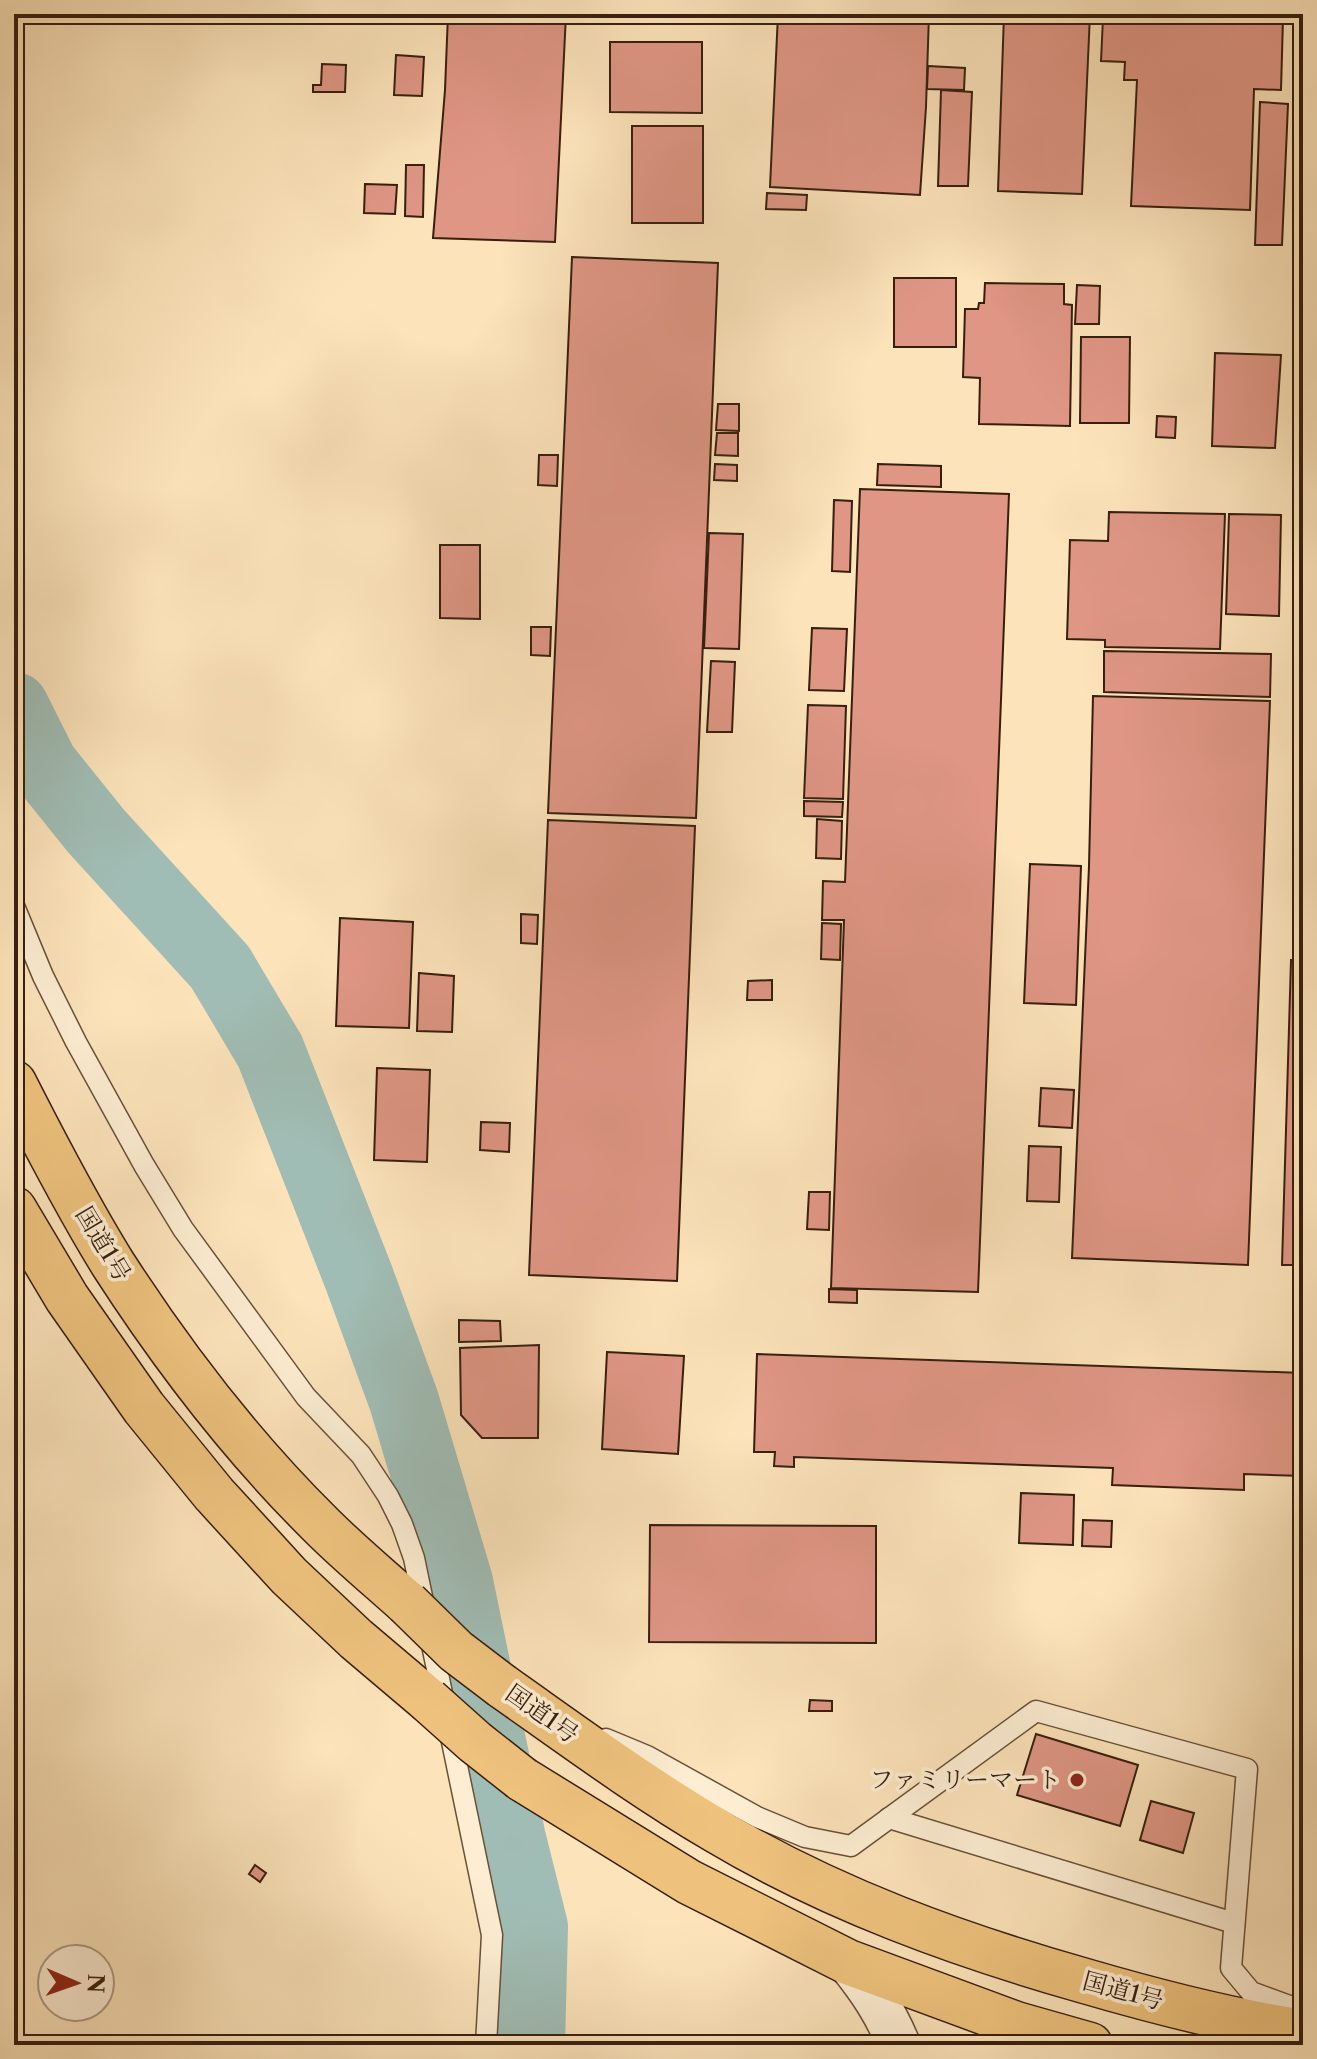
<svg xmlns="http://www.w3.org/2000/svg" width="1317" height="2059" viewBox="0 0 1317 2059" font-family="'Libre Caslon Text','Noto Serif JP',serif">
<rect width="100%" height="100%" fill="#fce3ba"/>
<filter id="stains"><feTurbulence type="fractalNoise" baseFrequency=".0025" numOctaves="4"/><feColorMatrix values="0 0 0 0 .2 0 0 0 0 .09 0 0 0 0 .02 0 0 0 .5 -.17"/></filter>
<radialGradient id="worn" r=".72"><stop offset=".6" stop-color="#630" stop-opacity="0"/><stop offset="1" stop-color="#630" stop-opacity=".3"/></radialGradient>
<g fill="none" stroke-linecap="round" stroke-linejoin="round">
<!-- river -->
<path stroke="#a0bdb5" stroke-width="70" d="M 14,707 L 43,765 L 96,831 L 220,967 L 270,1051 L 359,1278 L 404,1401 L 458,1582 L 511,1839 L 533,1927 L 530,2045"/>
</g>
<!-- building -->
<g fill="#df9685" stroke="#371f0e" stroke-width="2">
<path d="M 448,14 L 566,14 L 555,242 L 433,238 L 445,90 Z"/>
<path d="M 778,14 L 929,14 L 926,107 L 920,195 L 770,187 Z"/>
<path d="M 1004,14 L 1090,14 L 1082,194 L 998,191 Z"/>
<path d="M 1127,14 L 1256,14 L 1256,17 L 1283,18 L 1281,90 L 1254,89 L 1250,210 L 1131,206 L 1137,80 L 1124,80 L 1125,62 L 1101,61 L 1103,18 L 1127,19 Z"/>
<path d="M 610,42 L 702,42 L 702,113 L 610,112 Z"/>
<path d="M 396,55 L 424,57 L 422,96 L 394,95 Z"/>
<path d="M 322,64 L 346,65 L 345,92 L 313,92 L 313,85 L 321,85 Z"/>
<path d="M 928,66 L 965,68 L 964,90 L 927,89 Z"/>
<path d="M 941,90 L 972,92 L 968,186 L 938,186 Z"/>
<path d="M 1260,102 L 1288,104 L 1282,245 L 1255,245 Z"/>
<rect x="632" y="126" width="71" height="97"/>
<path d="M 406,165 L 424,165 L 423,217 L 405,216 Z"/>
<path d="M 365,184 L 397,185 L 395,214 L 364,213 Z"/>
<path d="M 767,193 L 807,195 L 806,210 L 766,209 Z"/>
<path d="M 572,257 L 718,263 L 696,818 L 548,813 Z"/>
<rect x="894" y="278" width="62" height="69"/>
<path d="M 985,283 L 1064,284 L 1064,304 L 1072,305 L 1070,426 L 979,424 L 980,378 L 963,377 L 965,309 L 978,309 L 979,303 L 984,303 Z"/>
<path d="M 1077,285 L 1100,286 L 1099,324 L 1075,324 Z"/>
<path d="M 1081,337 L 1130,337 L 1129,423 L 1080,423 Z"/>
<path d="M 1215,353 L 1281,355 L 1275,448 L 1212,446 Z"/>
<path d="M 718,404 L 739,404 L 739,431 L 716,430 Z"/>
<path d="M 1157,416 L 1176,417 L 1175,438 L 1156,437 Z"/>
<path d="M 717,433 L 738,433 L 738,456 L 715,455 Z"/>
<path d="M 539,455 L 558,455 L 557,486 L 538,485 Z"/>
<path d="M 715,464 L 737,465 L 737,481 L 714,480 Z"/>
<path d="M 878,464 L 941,466 L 941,487 L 877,485 Z"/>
<path d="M 860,489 L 1009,494 L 978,1292 L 831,1288 L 844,920 L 822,920 L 823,881 L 845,882 Z"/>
<path d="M 834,500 L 852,501 L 850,572 L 832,571 Z"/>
<path d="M 1109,512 L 1225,514 L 1220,649 L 1105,647 L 1105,640 L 1067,639 L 1070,540 L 1108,541 Z"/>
<path d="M 1229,514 L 1281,515 L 1279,616 L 1226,614 Z"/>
<path d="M 709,533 L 743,534 L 739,649 L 704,648 Z"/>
<path d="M 440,545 L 480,545 L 480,619 L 440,618 Z"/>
<path d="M 531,627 L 551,627 L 550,656 L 531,655 Z"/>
<path d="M 812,628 L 847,629 L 844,691 L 809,690 Z"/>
<path d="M 1104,651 L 1271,654 L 1270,697 L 1104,692 Z"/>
<path d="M 711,661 L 735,662 L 732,732 L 707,732 Z"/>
<path d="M 1093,696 L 1270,701 L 1248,1265 L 1072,1258 L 1089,866 Z"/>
<path d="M 808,705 L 846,706 L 843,799 L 804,798 Z"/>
<path d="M 804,801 L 843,802 L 842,817 L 804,816 Z"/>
<path d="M 817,819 L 842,821 L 841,859 L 816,858 Z"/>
<path d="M 548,820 L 695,826 L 677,1281 L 529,1275 Z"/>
<path d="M 1030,864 L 1081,866 L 1076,1005 L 1024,1003 Z"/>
<path d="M 521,914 L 538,915 L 537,944 L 521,943 Z"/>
<path d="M 340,918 L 413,922 L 409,1028 L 336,1026 Z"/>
<path d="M 822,923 L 841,924 L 840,960 L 821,959 Z"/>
<path d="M 1291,960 L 1303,960 L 1303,1265 L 1282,1265 Z"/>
<path d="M 419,973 L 454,976 L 452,1032 L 417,1031 Z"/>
<path d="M 772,980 L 772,1000 L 747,1000 L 748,981 Z"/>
<path d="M 377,1068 L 430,1070 L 427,1162 L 374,1160 Z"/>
<path d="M 1041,1088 L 1074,1090 L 1072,1128 L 1039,1126 Z"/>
<path d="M 481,1122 L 510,1123 L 509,1152 L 480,1150 Z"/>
<path d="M 1029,1146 L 1061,1147 L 1059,1202 L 1027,1201 Z"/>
<path d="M 809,1192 L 830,1192 L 829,1230 L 807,1229 Z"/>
<path d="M 829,1289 L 857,1290 L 857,1303 L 829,1302 Z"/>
<path d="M 459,1320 L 500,1321 L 501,1341 L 459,1342 Z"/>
<path d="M 539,1345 L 538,1438 L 482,1438 L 461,1415 L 460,1348 Z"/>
<path d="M 607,1352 L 684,1356 L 678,1454 L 602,1449 Z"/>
<path d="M 757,1354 L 1303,1373 L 1303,1476 L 1244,1474 L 1244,1490 L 1112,1485 L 1113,1468 L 794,1457 L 794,1467 L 774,1466 L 775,1452 L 754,1452 Z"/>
<path d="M 1021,1493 L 1074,1495 L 1073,1545 L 1019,1543 Z"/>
<path d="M 1083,1520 L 1112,1521 L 1111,1547 L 1082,1546 Z"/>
<path d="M 650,1525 L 876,1526 L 876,1643 L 649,1642 Z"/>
<path d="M 810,1700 L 832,1701 L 832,1711 L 809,1711 Z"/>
<path d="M 1036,1734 L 1138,1765 L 1120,1826 L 1017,1795 Z"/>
<path d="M 1151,1801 L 1194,1813 L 1183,1853 L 1140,1840 Z"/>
<path d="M 255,1865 L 266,1873 L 260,1882 L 249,1874 Z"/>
</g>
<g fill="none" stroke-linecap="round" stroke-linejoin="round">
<!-- lane casing -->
<g stroke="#685039" stroke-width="23">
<g id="lane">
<path d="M 14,906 L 43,976 L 76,1042 L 144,1165 L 183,1229 L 306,1397 L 361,1455 L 388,1496 L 402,1524 L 414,1558 L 492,1935 L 486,2045"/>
<path d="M 606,1739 L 647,1756 L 757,1817 L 805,1837 L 851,1846 L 1036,1711 L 1247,1769 L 1231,1968 L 1251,1992 L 1303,2011"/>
<path d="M 889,1818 L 1234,1923"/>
</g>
</g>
<!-- street casing -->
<g stroke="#685039" stroke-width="45">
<path id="street" d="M 848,1962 C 870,1989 885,2012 899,2045"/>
</g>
<!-- highway casing -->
<g stroke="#371f0e" stroke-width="47">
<g id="highway">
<path d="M 14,1083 C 45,1144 77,1206 113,1264 C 173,1357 243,1448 321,1525 C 348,1552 378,1577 407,1603"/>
<path d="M 14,1209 L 67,1298 L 144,1408 L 214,1494 L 289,1576 L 356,1639 L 428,1700"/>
<path d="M 502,1686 C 573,1736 642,1787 717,1831 C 831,1899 958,1945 1085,1981 C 1157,2002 1230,2021 1303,2032"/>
<path d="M 522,1779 L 689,1882 L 848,1962 L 1016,2024 L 1090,2045"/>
</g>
</g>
<!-- lane -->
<use href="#lane" stroke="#fdedd2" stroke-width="20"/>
<!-- street -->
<use href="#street" stroke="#fdedd2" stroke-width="42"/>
<!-- highway -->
<use href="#highway" stroke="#eec27d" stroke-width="44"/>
<!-- highway-bridge casing -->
<g stroke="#371f0e" stroke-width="47" stroke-linecap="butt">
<g id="highway-bridge">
<path d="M 407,1603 L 456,1651 L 502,1686"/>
<path d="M 428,1700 L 475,1742 L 522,1779"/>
</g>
</g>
<!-- highway-bridge -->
<use href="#highway-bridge" stroke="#eec27d" stroke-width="44"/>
</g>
<!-- markers -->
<circle fill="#8f2418" stroke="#fdedd2" stroke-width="3" cx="1077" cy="1780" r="8"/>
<g text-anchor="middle" stroke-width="7" stroke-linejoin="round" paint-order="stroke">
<!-- street labels -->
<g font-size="24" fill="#371f0e" stroke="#fdedd2">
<text transform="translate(103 1244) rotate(59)" y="8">国道1号</text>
<text transform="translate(542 1714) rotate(35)" y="8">国道1号</text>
<text transform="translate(1123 1991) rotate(15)" y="8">国道1号</text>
</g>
<!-- poi labels -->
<g font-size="24" fill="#371f0e" stroke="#fdedd2" text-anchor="end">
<text x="1061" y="1788">ファミリーマート</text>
</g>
</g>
<!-- margin -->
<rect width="1317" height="2059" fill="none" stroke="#fce3ba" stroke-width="48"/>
<rect x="16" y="16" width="1285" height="2027" fill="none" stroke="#371f0e" stroke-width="4"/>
<rect x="24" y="24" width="1269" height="2011" fill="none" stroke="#371f0e" stroke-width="2"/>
<!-- north arrow -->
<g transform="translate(76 1983) rotate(92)"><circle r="38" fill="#fdedd2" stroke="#ae9b84" stroke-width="2"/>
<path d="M0-6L14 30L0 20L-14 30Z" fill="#8f2418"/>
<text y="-12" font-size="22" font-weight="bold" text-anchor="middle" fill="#371f0e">N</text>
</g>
<rect width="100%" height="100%" filter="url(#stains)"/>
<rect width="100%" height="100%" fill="url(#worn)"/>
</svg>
